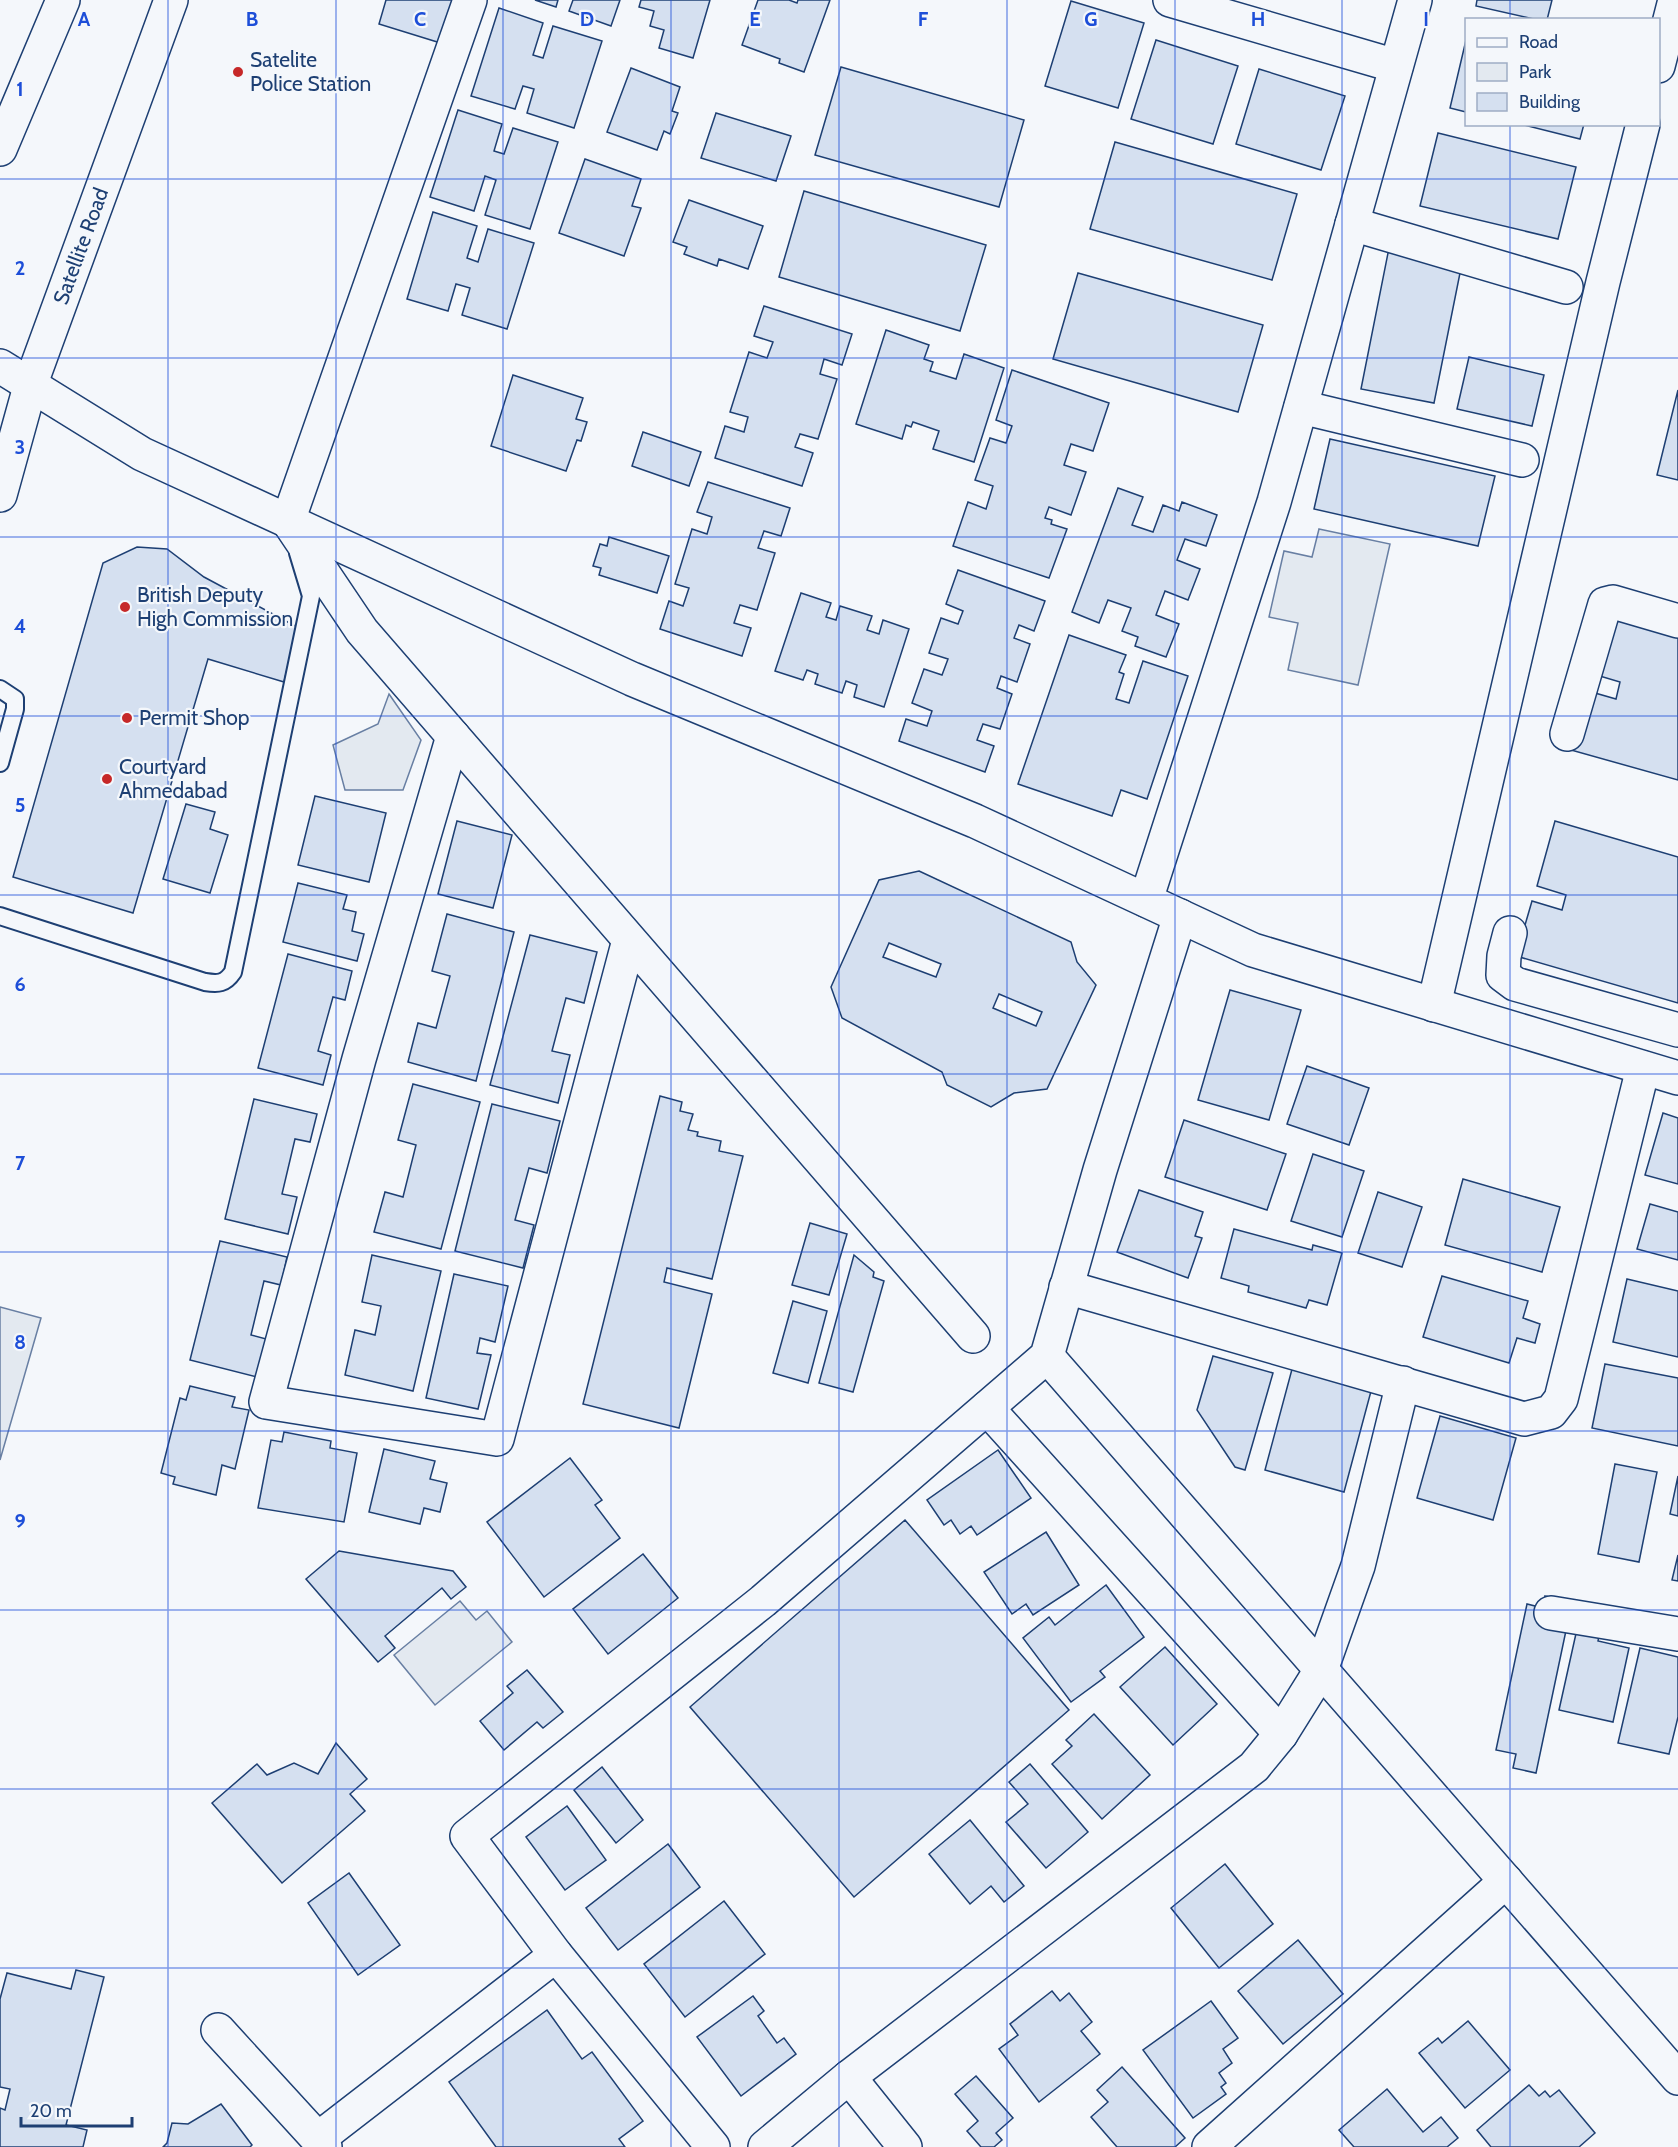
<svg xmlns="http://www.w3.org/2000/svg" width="1678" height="2147" viewBox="0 0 1678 2147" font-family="Cabin,sans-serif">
<rect width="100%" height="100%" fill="#f4f7fb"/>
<!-- green -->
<g fill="#e3e9f0" stroke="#687fa3" stroke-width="1.5">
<path d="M 1319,529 L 1390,544 L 1358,685 L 1288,670 L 1298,623 L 1269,617 L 1284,551 L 1312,557 Z"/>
<path d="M 389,694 L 421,740 L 403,790 L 345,790 L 333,745 L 378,724 Z"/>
<path d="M 0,1307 L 41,1318 L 0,1460 Z"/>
<path d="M 460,1601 L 476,1620 L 487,1611 L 512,1642 L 435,1705 L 394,1655 Z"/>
</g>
<!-- building -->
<g fill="#d5e0f0" stroke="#1d3f73" stroke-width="1.5" fill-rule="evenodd">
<path d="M 386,0 L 461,0 L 447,45 L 379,24 Z"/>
<path d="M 535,0 L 558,0 L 556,7 Z"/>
<path d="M 573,0 L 620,0 L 611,26 L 569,11 Z"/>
<path d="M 641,0 L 710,0 L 693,58 L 659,48 L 664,30 L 650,26 L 654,11 L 639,7 Z"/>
<path d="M 758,0 L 789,0 L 797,3 L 798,0 L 830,0 L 804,72 L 779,63 L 780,59 L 742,45 Z"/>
<path d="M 1477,0 L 1552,0 L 1547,20 L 1538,20 L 1476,6 Z"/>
<path d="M 1071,1 L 1144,23 L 1118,108 L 1045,86 Z"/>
<path d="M 499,8 L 543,23 L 533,55 L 543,58 L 553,26 L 602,41 L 574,128 L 527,113 L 534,89 L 523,86 L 515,109 L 471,96 Z"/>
<path d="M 1156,40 L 1238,66 L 1213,144 L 1131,119 Z"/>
<path d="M 1466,40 L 1466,112 L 1450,108 Z"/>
<path d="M 841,67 L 1024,120 L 999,207 L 815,155 Z"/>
<path d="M 631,68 L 680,87 L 672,111 L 678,113 L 670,134 L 664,131 L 657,150 L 607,132 Z"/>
<path d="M 1259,69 L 1345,96 L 1321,170 L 1236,144 Z"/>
<path d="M 458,110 L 502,124 L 494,151 L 504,154 L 513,128 L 558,142 L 530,229 L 485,215 L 496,180 L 485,176 L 474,211 L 430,197 Z"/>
<path d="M 716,113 L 791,136 L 776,181 L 701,158 Z"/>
<path d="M 1520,124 L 1584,124 L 1580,139 Z"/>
<path d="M 1438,133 L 1576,167 L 1558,239 L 1420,206 Z"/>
<path d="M 1115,142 L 1297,194 L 1272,280 L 1090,229 Z"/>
<path d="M 585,159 L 641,179 L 632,206 L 641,208 L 624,256 L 559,233 Z"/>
<path d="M 804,191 L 986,245 L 960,331 L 779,277 Z"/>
<path d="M 689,200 L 763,226 L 748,269 L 719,259 L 717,266 L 684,254 L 687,247 L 673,242 Z"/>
<path d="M 433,212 L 477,226 L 467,258 L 478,262 L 488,229 L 534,243 L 507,329 L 462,315 L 470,288 L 456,284 L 448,311 L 407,299 Z"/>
<path d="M 1389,248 L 1462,263 L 1434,403 L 1361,389 Z"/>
<path d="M 1078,273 L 1263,325 L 1238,412 L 1053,359 Z"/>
<path d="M 764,306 L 852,334 L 842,365 L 824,359 L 820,374 L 837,379 L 818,439 L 800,434 L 795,447 L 813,453 L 802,486 L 715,458 L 725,426 L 744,432 L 748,417 L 730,412 L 749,352 L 767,358 L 773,342 L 754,336 Z"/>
<path d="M 886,330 L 929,345 L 924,359 L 933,362 L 930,371 L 956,379 L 964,354 L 1004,368 L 974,462 L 933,449 L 939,431 L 913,422 L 911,427 L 906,425 L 902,439 L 856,424 Z"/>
<path d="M 1469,357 L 1544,375 L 1532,426 L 1457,409 Z"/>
<path d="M 1012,370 L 1109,403 L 1093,451 L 1071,444 L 1064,465 L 1086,472 L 1071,515 L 1049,507 L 1045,518 L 1052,520 L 1051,524 L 1067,529 L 1049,578 L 953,546 L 968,502 L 986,509 L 993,486 L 975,480 L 990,438 L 1006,443 L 1012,426 L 996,420 Z"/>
<path d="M 513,375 L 583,398 L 576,419 L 587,422 L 581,441 L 577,440 L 566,471 L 491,446 Z"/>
<path d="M 1678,390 L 1678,480 L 1657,475 Z"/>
<path d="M 643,432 L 701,452 L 689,486 L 632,466 Z"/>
<path d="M 1330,439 L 1495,476 L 1478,546 L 1314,509 Z"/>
<path d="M 708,482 L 790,508 L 781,536 L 764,531 L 758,548 L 775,553 L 757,610 L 740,605 L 734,623 L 751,628 L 742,656 L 660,629 L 669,601 L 683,606 L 689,588 L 675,584 L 692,529 L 707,534 L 712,517 L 697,512 Z"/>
<path d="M 1118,488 L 1143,497 L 1132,525 L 1153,532 L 1163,505 L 1179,511 L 1182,502 L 1217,515 L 1206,546 L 1185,539 L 1177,560 L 1200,569 L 1188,600 L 1165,591 L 1156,615 L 1179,624 L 1166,657 L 1135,646 L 1138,637 L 1122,631 L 1131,608 L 1108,600 L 1099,623 L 1072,612 Z"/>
<path d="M 609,537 L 669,556 L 657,593 L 599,575 L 601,568 L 593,566 L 600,544 L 607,546 Z"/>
<path d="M 137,547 L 167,549 L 204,577 L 297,627 L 284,682 L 208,659 L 133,913 L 13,877 L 103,563 Z"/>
<path d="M 958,570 L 1045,601 L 1034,631 L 1019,625 L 1014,638 L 1030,644 L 1017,682 L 1001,676 L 997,688 L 1012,694 L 1000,729 L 983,724 L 977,740 L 994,746 L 985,772 L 899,741 L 906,719 L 927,726 L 932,711 L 912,703 L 924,669 L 942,675 L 948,659 L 929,653 L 941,618 L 958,624 L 963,611 L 946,604 Z"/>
<path d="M 801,593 L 831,603 L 826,617 L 836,620 L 840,606 L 872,616 L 867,630 L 879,634 L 883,620 L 909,629 L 884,707 L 854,697 L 857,685 L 846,681 L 842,693 L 815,684 L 818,674 L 807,670 L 803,680 L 775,671 Z"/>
<path d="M 1612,609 L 1678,628 L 1678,780 L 1571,750 L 1588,691 L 1616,699 L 1620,682 L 1593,674 Z"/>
<path d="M 1069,635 L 1126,655 L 1119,672 L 1124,674 L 1116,699 L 1129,703 L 1143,661 L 1188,676 L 1147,799 L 1121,790 L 1112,816 L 1018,784 Z"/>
<path d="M 315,796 L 386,813 L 369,882 L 298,865 Z"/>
<path d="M 186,804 L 215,812 L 210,829 L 228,835 L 210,893 L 163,879 Z"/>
<path d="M 457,821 L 512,835 L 493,908 L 438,894 Z"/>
<path d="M 1555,821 L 1678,857 L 1678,1003 L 1516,956 L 1532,901 L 1562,910 L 1566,895 L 1537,886 Z"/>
<path d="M 919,871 L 1071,942 L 1077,962 L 1096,985 L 1047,1089 L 1014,1093 L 991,1107 L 947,1085 L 942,1072 L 842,1018 L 831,987 L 879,880 ZM 889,943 L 941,964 L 936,977 L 883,957 ZM 999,994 L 1042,1012 L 1036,1026 L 993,1008 Z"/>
<path d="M 298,883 L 347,895 L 343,909 L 356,912 L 352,931 L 364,934 L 357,961 L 283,942 Z"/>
<path d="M 447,914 L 514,932 L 476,1081 L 408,1062 L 418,1023 L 436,1028 L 450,976 L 432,971 Z"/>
<path d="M 530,935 L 597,952 L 584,1003 L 566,998 L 552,1051 L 570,1055 L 558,1103 L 490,1085 Z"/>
<path d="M 288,954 L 352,971 L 345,1000 L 333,997 L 318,1051 L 331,1055 L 323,1085 L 258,1068 Z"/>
<path d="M 1230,990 L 1301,1010 L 1269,1120 L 1198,1100 Z"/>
<path d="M 1307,1066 L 1369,1088 L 1349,1145 L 1287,1124 Z"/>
<path d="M 413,1084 L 480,1102 L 441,1249 L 374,1232 L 385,1192 L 403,1197 L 416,1145 L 398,1140 Z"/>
<path d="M 660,1096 L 682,1102 L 680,1111 L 693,1114 L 688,1130 L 698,1132 L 697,1136 L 721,1141 L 719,1151 L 743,1156 L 712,1279 L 667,1268 L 664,1282 L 712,1294 L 679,1428 L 583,1404 Z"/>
<path d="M 254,1099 L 317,1114 L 310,1142 L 295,1139 L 282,1194 L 297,1197 L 288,1234 L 225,1219 Z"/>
<path d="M 492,1104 L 560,1121 L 547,1173 L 529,1168 L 515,1220 L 534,1225 L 523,1268 L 455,1251 Z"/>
<path d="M 1663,1113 L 1678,1118 L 1678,1184 L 1645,1175 Z"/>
<path d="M 1184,1120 L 1286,1154 L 1267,1210 L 1165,1177 Z"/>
<path d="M 1313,1154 L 1364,1171 L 1342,1237 L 1291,1221 Z"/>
<path d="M 1463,1179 L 1560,1207 L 1542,1272 L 1445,1245 Z"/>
<path d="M 1139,1190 L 1203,1212 L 1195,1236 L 1202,1238 L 1188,1278 L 1117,1252 Z"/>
<path d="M 1378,1192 L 1422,1207 L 1402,1267 L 1358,1253 Z"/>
<path d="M 1650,1204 L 1678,1212 L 1678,1260 L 1637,1249 Z"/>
<path d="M 810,1223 L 847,1234 L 829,1295 L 792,1285 Z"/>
<path d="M 1234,1229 L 1312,1250 L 1313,1245 L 1342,1253 L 1327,1305 L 1309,1300 L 1306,1308 L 1248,1292 L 1249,1286 L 1221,1278 Z"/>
<path d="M 220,1241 L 287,1257 L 281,1285 L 264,1281 L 251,1335 L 270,1340 L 261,1378 L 190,1360 Z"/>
<path d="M 372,1255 L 441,1271 L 413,1391 L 345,1375 L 355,1330 L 375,1335 L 381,1306 L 362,1302 Z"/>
<path d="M 854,1255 L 874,1272 L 873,1277 L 884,1281 L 853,1392 L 819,1383 Z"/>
<path d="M 454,1274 L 508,1286 L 495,1342 L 480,1338 L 477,1353 L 491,1355 L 478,1409 L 426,1398 Z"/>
<path d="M 1442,1276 L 1528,1301 L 1523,1318 L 1540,1324 L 1535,1343 L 1517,1338 L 1509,1363 L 1423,1337 Z"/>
<path d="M 1627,1279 L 1678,1291 L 1678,1357 L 1613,1342 Z"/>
<path d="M 793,1301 L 827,1311 L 808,1383 L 773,1373 Z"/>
<path d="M 1213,1356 L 1273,1373 L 1245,1470 L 1235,1467 L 1197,1410 Z"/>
<path d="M 1295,1358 L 1374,1380 L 1344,1492 L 1265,1470 Z"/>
<path d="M 1605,1364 L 1678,1378 L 1678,1446 L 1592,1428 Z"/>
<path d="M 190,1386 L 235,1397 L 232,1407 L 249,1410 L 235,1469 L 222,1465 L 216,1495 L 173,1484 L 175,1477 L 161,1473 L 180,1398 L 186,1400 Z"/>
<path d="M 1440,1416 L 1516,1438 L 1493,1520 L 1417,1498 Z"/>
<path d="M 284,1432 L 331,1441 L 330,1448 L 357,1453 L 344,1522 L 258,1508 L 271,1440 L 282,1442 Z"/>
<path d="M 384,1449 L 435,1461 L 430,1479 L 447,1483 L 440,1512 L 424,1508 L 420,1524 L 369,1512 Z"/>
<path d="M 998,1450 L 1031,1498 L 977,1535 L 971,1526 L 960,1534 L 951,1520 L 944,1525 L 927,1500 Z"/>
<path d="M 570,1458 L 602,1500 L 595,1505 L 620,1538 L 544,1597 L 487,1522 Z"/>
<path d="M 1615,1464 L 1657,1472 L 1639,1562 L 1598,1554 Z"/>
<path d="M 1678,1476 L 1678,1516 L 1670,1514 Z"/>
<path d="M 905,1520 L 1069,1710 L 854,1897 L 690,1707 Z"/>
<path d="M 1046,1532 L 1079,1585 L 1033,1615 L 1026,1604 L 1012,1614 L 984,1572 Z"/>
<path d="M 339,1551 L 453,1571 L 466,1587 L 451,1599 L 442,1588 L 385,1636 L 395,1648 L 378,1662 L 306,1579 Z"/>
<path d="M 643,1554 L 678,1598 L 608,1654 L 573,1609 Z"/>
<path d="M 1678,1555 L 1678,1581 L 1672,1580 Z"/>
<path d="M 1106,1585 L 1144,1637 L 1100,1671 L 1105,1677 L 1071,1702 L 1023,1638 L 1049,1617 L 1055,1625 Z"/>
<path d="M 1545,1596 L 1572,1602 L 1536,1773 L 1513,1768 L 1516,1754 L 1496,1750 L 1527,1604 L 1543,1608 Z"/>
<path d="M 1579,1620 L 1601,1626 L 1598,1641 L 1629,1648 L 1613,1722 L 1559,1710 Z"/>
<path d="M 1165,1647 L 1217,1704 L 1173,1745 L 1120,1687 Z"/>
<path d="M 1640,1648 L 1678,1657 L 1678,1717 L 1669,1754 L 1618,1743 Z"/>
<path d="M 527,1670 L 563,1712 L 543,1728 L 537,1722 L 504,1750 L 480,1721 L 513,1693 L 507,1686 Z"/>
<path d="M 1094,1714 L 1150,1775 L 1102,1819 L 1052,1764 L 1072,1746 L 1066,1740 Z"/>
<path d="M 336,1743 L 367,1779 L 350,1794 L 365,1811 L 282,1883 L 212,1803 L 257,1764 L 267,1775 L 294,1763 L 318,1774 Z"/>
<path d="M 1030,1764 L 1088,1832 L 1046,1868 L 1006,1822 L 1028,1804 L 1009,1782 Z"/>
<path d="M 602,1767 L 643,1820 L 616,1843 L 574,1790 Z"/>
<path d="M 567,1806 L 606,1860 L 565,1890 L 526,1837 Z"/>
<path d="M 970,1820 L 1024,1886 L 1004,1902 L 991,1886 L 970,1904 L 929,1854 Z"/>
<path d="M 668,1844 L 700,1887 L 618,1950 L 586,1908 Z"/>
<path d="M 1225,1864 L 1273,1924 L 1219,1968 L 1171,1908 Z"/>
<path d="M 349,1873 L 400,1945 L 358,1975 L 308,1903 Z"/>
<path d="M 724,1901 L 765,1954 L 685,2017 L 644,1964 Z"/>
<path d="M 1298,1940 L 1343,1994 L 1283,2044 L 1238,1991 Z"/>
<path d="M 76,1970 L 104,1977 L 66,2125 L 87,2130 L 83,2147 L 0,2147 L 0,2108 L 5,2110 L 10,2089 L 0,2087 L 0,1999 L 7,1973 L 71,1989 Z"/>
<path d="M 1052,1991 L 1060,2001 L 1069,1993 L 1092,2022 L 1081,2031 L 1100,2054 L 1039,2102 L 999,2049 L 1018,2035 L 1010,2024 Z"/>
<path d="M 753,1996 L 764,2011 L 758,2016 L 777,2043 L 784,2038 L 796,2054 L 741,2096 L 697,2037 Z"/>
<path d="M 1211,2001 L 1238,2038 L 1223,2049 L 1232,2063 L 1219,2073 L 1226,2083 L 1221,2087 L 1226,2094 L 1193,2118 L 1143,2050 Z"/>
<path d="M 547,2010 L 582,2059 L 592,2052 L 643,2121 L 619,2139 L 625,2147 L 496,2147 L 449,2082 Z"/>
<path d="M 1468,2021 L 1510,2070 L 1465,2108 L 1419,2053 L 1438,2038 L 1442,2043 Z"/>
<path d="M 1122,2067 L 1185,2138 L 1175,2147 L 1117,2147 L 1091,2117 L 1108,2102 L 1097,2090 Z"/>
<path d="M 976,2076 L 1013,2118 L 996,2133 L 1002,2140 L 994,2147 L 981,2147 L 967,2131 L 978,2121 L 955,2094 Z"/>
<path d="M 1529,2085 L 1539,2096 L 1545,2091 L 1550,2097 L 1559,2090 L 1595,2133 L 1579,2147 L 1491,2147 L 1477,2130 Z"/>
<path d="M 1387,2089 L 1423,2132 L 1441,2117 L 1458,2138 L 1447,2147 L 1354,2147 L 1339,2130 Z"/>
<path d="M 221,2104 L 252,2145 L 250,2147 L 163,2147 L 167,2143 L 172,2123 L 188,2124 Z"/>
</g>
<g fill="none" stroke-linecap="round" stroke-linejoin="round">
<!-- service casing -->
<g stroke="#1d3f73" stroke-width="20">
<g id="service">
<path d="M 0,689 L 15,699 L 15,709 L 0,763"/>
<path d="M 0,916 L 205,982 C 218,984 225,984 233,972 L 311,596 L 298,553"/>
</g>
</g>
<!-- minor casing -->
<g stroke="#1d3f73" stroke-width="36">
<g id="minor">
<path d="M 470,0 L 288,521 L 362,631 L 973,1336"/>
<path d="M 1170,0 L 1396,66"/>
<path d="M 1658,66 L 1675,0"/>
<path d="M 1352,224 L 1566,287"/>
<path d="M 1301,407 L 1522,460"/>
<path d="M 1567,734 L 1605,604 L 1613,602 L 1678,621"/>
<path d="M 453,736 L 359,1059 L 266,1402 L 497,1439 L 629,940"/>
<path d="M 1146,900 L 1274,502 L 1415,0"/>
<path d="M 1510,933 L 1504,956 L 1503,975 L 1515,984 L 1678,1030"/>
<path d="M 1434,1005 L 1603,282 L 1643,124"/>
<path d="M 1066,1287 L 1524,1419 L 1551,1412 L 1561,1399 L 1643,1068"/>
<path d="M 1047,1356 L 1678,2078"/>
<path d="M 987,1408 L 1281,1734"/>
<path d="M 1551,1613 L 1678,1634"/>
<path d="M 218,2030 L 325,2147"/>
<path d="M 849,2077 L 905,2147"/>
<path d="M 318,2139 L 556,1955"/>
<path d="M 713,2147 L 556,1955 L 467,1836 L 763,1601 L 1047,1356 L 1100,1170 L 1180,916"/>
<path d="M 765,2147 L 849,2077 L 1254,1767 L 1281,1734 L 1321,1670 L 1358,1566 L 1403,1383"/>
<path d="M 1209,2147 L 1506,1881"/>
</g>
</g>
<!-- tertiary casing -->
<g stroke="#1d3f73" stroke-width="36">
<path id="tertiary" d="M 0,366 L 142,454 L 632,679 L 975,821 L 1253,950 L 1678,1078"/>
</g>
<!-- secondary casing -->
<g stroke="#1d3f73" stroke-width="36">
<g id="secondary">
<path d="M 0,149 L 63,0"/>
<path id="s1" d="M 0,495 L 31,383 L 171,0"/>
</g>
</g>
<!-- service -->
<use href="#service" stroke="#f4f7fb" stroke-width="16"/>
<!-- minor -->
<use href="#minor" stroke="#f4f7fb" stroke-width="33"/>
<!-- tertiary -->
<use href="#tertiary" stroke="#f4f7fb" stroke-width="33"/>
<!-- secondary -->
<use href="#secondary" stroke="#f4f7fb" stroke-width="33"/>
</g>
<!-- grid -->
<path fill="none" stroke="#1d4ed8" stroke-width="1.5" stroke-opacity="0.55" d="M 168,0 L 168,2147M 336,0 L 336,2147M 503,0 L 503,2147M 671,0 L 671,2147M 839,0 L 839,2147M 1007,0 L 1007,2147M 1175,0 L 1175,2147M 1342,0 L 1342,2147M 1510,0 L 1510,20M 1510,124 L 1510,2147M 0,179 L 1678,179M 0,358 L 1678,358M 0,537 L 1678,537M 0,716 L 1678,716M 0,895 L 1678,895M 0,1074 L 1678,1074M 0,1252 L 1678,1252M 0,1431 L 1678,1431M 0,1610 L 1678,1610M 0,1789 L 1678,1789M 0,1968 L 1678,1968"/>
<!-- markers -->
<g fill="#c62828" stroke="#f4f7fb" stroke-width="2">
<circle cx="238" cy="72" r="6"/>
<circle cx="125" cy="607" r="6"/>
<circle cx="127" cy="718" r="6"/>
<circle cx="107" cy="779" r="6"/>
</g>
<g text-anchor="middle" stroke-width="4.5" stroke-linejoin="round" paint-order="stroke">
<!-- poi labels -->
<g font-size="21" fill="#1d3f73" stroke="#f4f7fb" text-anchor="start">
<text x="250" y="67">Satelite<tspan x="250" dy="24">Police Station</tspan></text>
<text x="137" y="602">British Deputy<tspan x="137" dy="24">High Commission</tspan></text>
<text x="139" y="725">Permit Shop</text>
<text x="119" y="774">Courtyard<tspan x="119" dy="24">Ahmedabad</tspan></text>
</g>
<!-- street labels -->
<g font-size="21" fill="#1d3f73" stroke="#f4f7fb">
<text dy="7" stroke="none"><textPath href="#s1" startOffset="262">Satellite Road</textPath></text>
</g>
</g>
<g font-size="20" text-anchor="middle" font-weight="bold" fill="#1d4ed8" stroke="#f4f7fb" stroke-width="4.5" stroke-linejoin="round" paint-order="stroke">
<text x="84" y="26">A</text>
<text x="252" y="26">B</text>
<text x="420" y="26">C</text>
<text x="587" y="26">D</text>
<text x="755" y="26">E</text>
<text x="923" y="26">F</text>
<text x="1091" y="26">G</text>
<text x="1258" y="26">H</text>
<text x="1426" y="26">I</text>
<text x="20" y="96">1</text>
<text x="20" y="275">2</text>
<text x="20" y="454">3</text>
<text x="20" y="633">4</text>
<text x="20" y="812">5</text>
<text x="20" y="991">6</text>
<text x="20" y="1170">7</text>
<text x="20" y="1349">8</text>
<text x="20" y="1528">9</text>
</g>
<!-- legend -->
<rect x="1465" y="18" width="195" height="108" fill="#f4f7fb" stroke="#9eadc5" stroke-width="1.5"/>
<rect x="1477" y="38" width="30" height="9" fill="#f4f7fb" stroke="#9eadc5" stroke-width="1.5"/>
<text x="1519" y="48" font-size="18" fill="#1d3f73">Road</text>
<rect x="1477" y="63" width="30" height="18" fill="#e3e9f0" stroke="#9eadc5" stroke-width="1.5"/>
<text x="1519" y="78" font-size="18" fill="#1d3f73">Park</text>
<rect x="1477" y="93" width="30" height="18" fill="#d5e0f0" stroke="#9eadc5" stroke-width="1.5"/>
<text x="1519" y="108" font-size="18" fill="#1d3f73">Building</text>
<!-- scale -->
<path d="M21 2117v9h111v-9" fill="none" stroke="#1d3f73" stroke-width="3"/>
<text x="30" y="2117" font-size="18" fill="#1d3f73" stroke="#f4f7fb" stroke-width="4.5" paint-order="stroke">20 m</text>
</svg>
